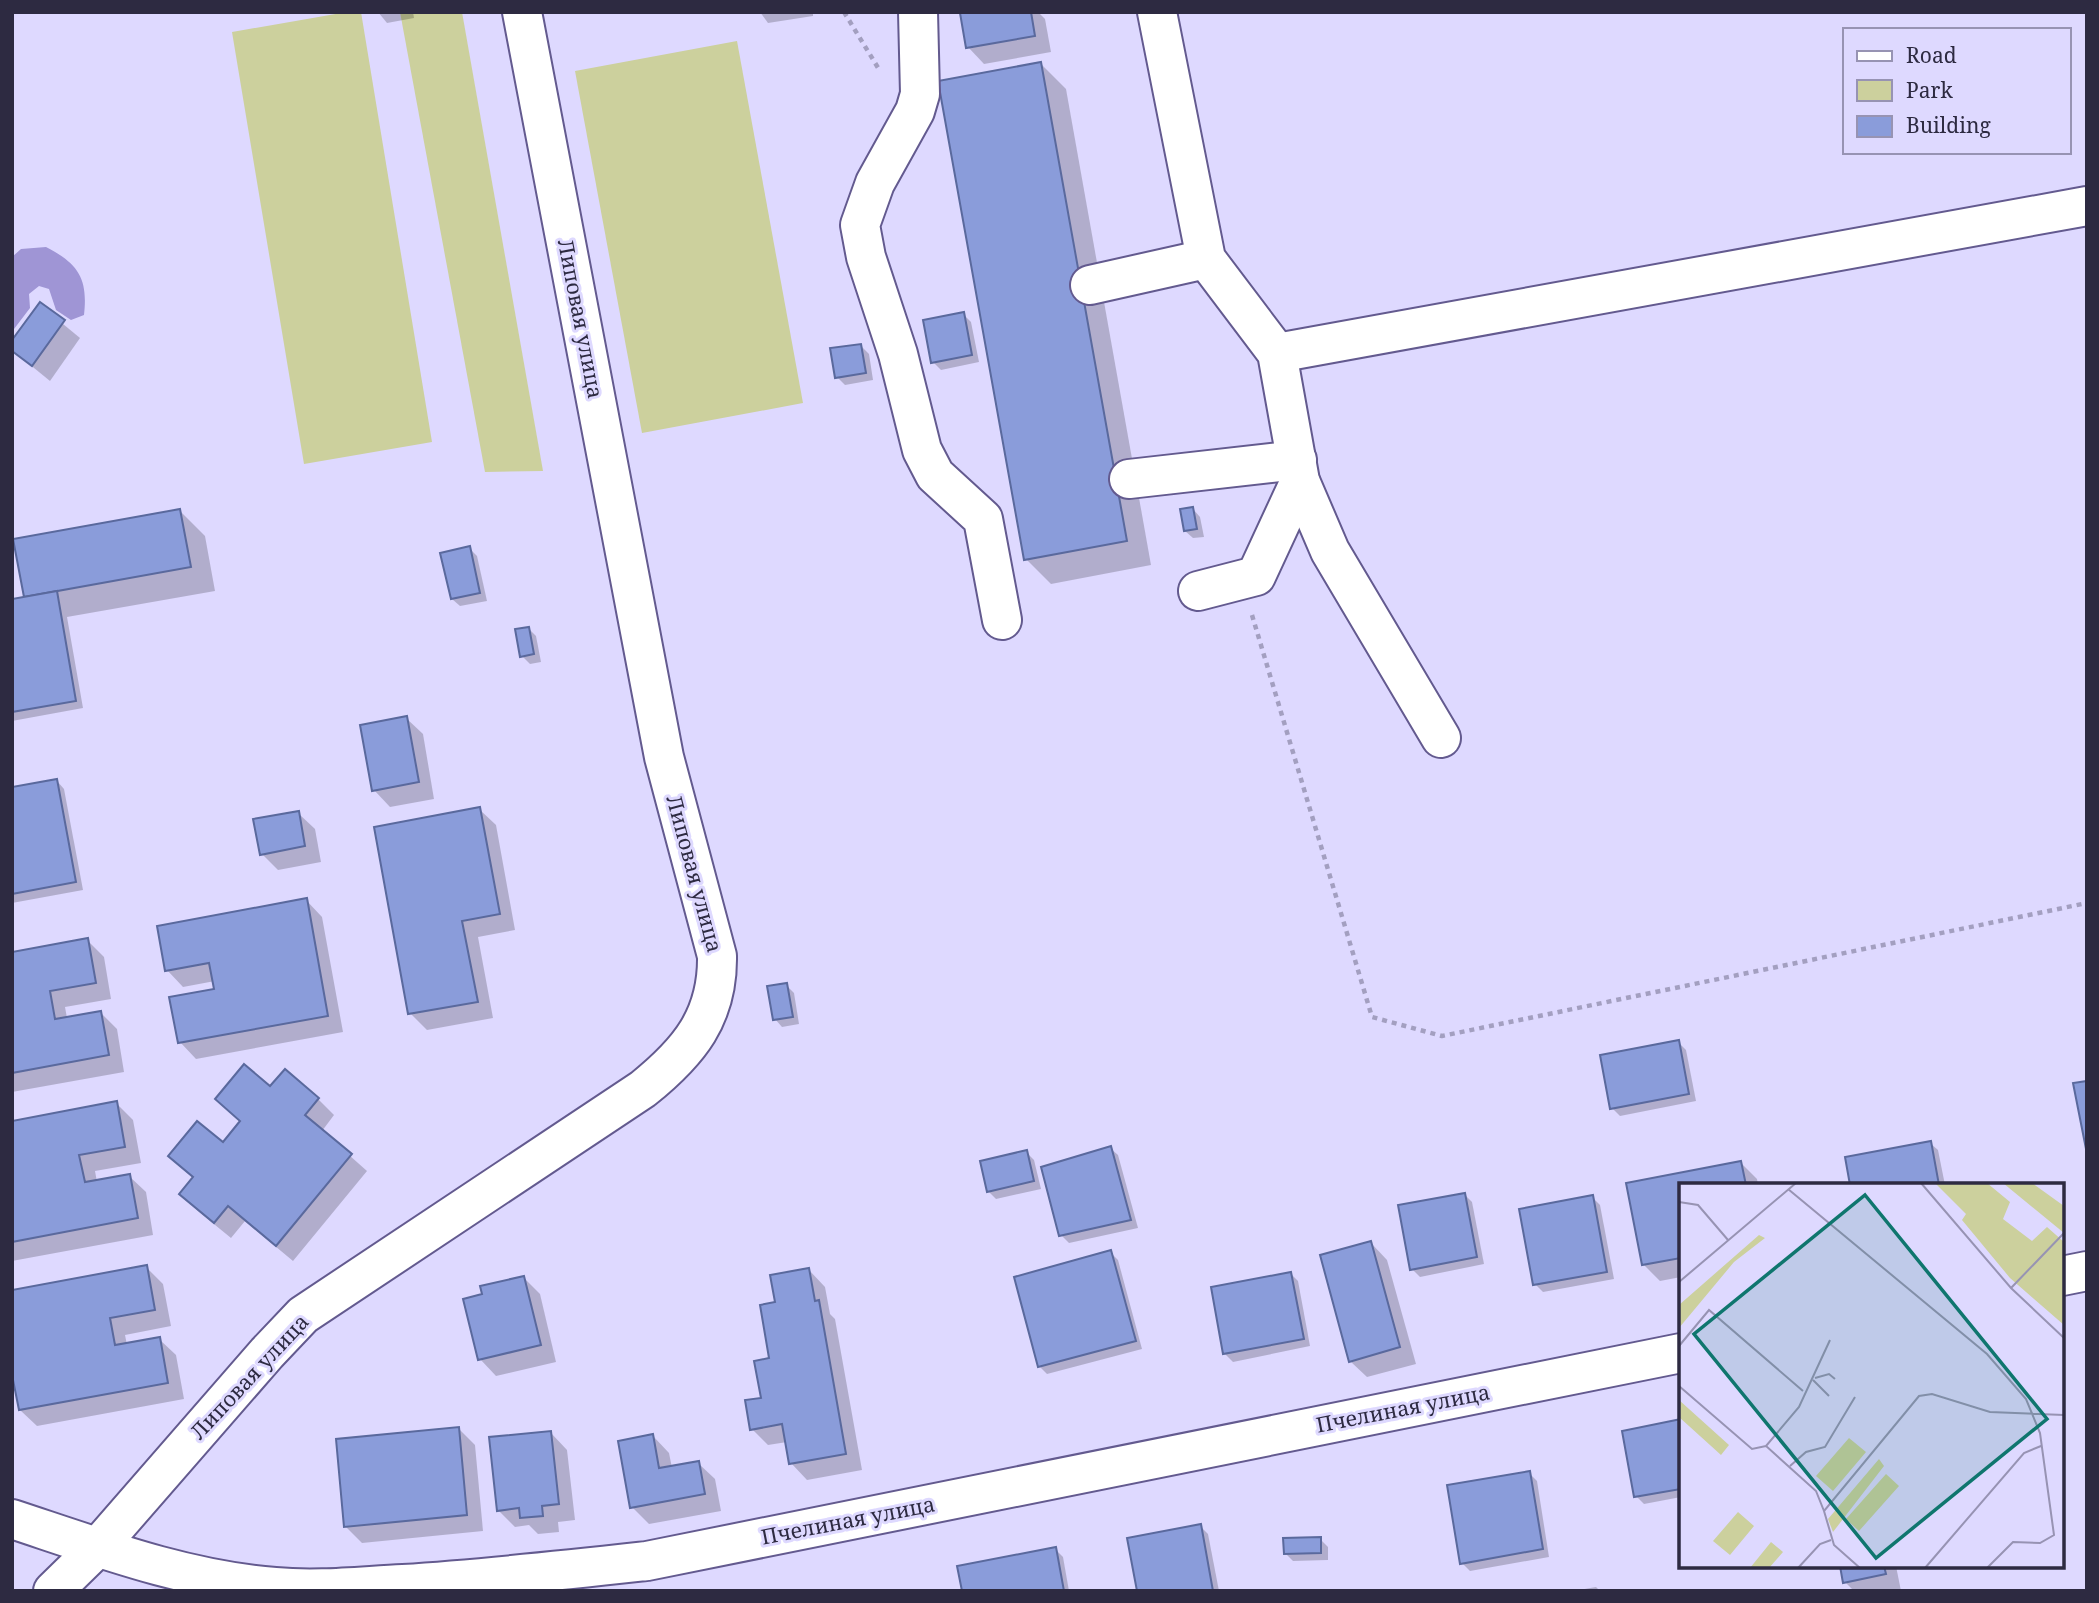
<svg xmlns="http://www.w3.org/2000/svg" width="2099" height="1603" viewBox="0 0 2099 1603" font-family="'Noto Serif',serif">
<rect width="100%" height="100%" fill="#ded9ff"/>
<!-- green -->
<g fill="#ccd09d">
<path d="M 347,12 L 361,12 L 432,442 L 304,464 L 232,32 Z"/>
<path d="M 400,12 L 462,12 L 543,471 L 485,472 Z"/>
<path d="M 737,41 L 803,403 L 642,433 L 575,71 Z"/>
</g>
<!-- water -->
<path fill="#9f95d5" d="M 46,247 C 79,264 88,279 84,315 L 71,320 L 56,310 L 49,289 L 39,286 L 29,294 L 30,308 L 14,329 L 12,257 L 21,249 Z"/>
<!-- shadow -->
<g fill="#0003">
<path d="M 378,12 L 413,12 L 414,18 L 387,23 Z"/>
<path d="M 760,12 L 813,12 L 813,16 L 768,23 Z"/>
<path d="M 974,12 L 1038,12 L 1045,19 L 1051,52 L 984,64 L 968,47 L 962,14 Z"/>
<path d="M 1041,64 L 1066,89 L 1151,565 L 1051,584 L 1026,559 Z"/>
<path d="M 40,305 L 80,338 L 50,381 L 12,350 Z"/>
<path d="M 963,314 L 971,322 L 979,362 L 941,370 L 933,362 Z"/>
<path d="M 861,346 L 869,354 L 873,380 L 845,385 L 837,377 Z"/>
<path d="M 1193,509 L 1200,517 L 1204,537 L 1193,538 L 1185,531 Z"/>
<path d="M 180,511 L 205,536 L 215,591 L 67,617 L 83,708 L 12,721 L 12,600 L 26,598 Z"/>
<path d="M 469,548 L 477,556 L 487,601 L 460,606 L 452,599 Z"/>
<path d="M 528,628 L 536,636 L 541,662 L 530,664 L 522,656 Z"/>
<path d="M 406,718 L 423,734 L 434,799 L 390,807 L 374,790 Z"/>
<path d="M 57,781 L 64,789 L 83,890 L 12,903 L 12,789 Z"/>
<path d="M 479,809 L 496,825 L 515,930 L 478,937 L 493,1018 L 427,1030 L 410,1013 Z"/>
<path d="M 298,813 L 315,829 L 321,862 L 278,870 L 262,854 Z"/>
<path d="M 306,900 L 322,917 L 343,1032 L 196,1059 L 180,1042 L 216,991 L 215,981 L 183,987 L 167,970 Z"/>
<path d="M 87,940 L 104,957 L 111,999 L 65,1007 L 67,1018 L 100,1012 L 117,1029 L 124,1072 L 12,1092 L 12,954 Z"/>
<path d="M 786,985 L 794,993 L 799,1024 L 782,1027 L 775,1019 Z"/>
<path d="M 1678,1042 L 1686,1050 L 1696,1101 L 1620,1116 L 1612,1108 Z"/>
<path d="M 271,1089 L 318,1099 L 334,1115 L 322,1131 L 367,1171 L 293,1261 L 245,1221 L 231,1238 L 198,1211 L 181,1194 L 194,1179 L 170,1156 L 223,1145 L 241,1122 L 217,1099 Z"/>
<path d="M 116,1103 L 133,1120 L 141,1163 L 95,1171 L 97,1182 L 129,1176 L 146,1192 L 153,1235 L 12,1261 L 12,1122 Z"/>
<path d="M 1930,1143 L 1938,1150 L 1945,1185 L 1852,1185 Z"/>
<path d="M 1110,1148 L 1118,1155 L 1138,1228 L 1069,1243 L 1061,1235 Z"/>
<path d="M 1026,1152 L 1034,1160 L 1041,1189 L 996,1199 L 988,1191 Z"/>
<path d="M 1741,1163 L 1757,1179 L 1758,1185 L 1681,1185 L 1681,1277 L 1660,1281 L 1643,1264 L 1628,1184 Z"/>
<path d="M 1464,1194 L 1472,1202 L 1484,1264 L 1420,1277 L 1412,1269 Z"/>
<path d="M 1592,1197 L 1600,1205 L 1614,1279 L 1543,1292 L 1535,1284 Z"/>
<path d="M 1371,1243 L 1387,1260 L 1416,1364 L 1367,1377 L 1350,1361 Z"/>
<path d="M 1110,1252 L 1118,1260 L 1142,1349 L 1047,1374 L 1040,1367 Z"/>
<path d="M 146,1267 L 163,1284 L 171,1326 L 125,1335 L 127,1345 L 159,1339 L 176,1355 L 184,1399 L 37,1426 L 20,1410 Z"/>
<path d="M 809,1270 L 825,1287 L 830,1314 L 835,1319 L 862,1470 L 807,1480 L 791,1463 L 787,1442 L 768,1445 L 752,1429 L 763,1399 L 771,1359 L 777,1303 Z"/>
<path d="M 1290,1273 L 1298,1281 L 1310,1346 L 1233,1362 L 1225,1354 L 1213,1288 Z"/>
<path d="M 524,1278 L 540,1294 L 556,1362 L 496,1376 L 480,1359 L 485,1296 Z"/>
<path d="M 1681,1421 L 1681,1497 L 1644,1504 L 1636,1496 Z"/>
<path d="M 459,1429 L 475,1445 L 483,1531 L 362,1543 L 345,1526 Z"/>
<path d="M 551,1433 L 567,1450 L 575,1520 L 558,1522 L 559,1532 L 538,1534 L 529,1525 L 515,1527 L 498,1510 Z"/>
<path d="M 653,1436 L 669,1453 L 672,1468 L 698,1463 L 715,1479 L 721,1511 L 649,1524 L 632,1507 Z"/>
<path d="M 1529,1473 L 1537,1481 L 1549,1557 L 1470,1571 L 1462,1563 Z"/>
<path d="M 1200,1526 L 1208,1534 L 1219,1591 L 1139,1591 Z"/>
<path d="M 1320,1539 L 1328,1547 L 1328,1560 L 1293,1561 L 1285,1553 Z"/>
<path d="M 1055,1549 L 1063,1557 L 1069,1591 L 964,1591 Z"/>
<path d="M 1842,1566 L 1896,1566 L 1901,1591 L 1854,1591 L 1845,1582 Z"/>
<path d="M 1596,1587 L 1600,1591 L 1573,1591 Z"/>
</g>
<!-- building -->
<g fill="#8a9cda" stroke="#5a699d" stroke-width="2">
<path d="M 1031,12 L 1035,36 L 966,48 L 960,13 Z"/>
<path d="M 1041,62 L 1127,541 L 1024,560 L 938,81 Z"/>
<path d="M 40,302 L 65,320 L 32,366 L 12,351 L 12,340 Z"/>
<path d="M 964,312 L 972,355 L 931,363 L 923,320 Z"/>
<path d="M 861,344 L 866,373 L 835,378 L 830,348 Z"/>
<path d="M 1193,507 L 1197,529 L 1184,531 L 1180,509 Z"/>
<path d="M 180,509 L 191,567 L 24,597 L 13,539 Z"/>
<path d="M 470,546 L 480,593 L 451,599 L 440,553 Z"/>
<path d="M 57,591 L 76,701 L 12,712 L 12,599 Z"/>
<path d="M 529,627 L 534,654 L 520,657 L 515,629 Z"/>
<path d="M 407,716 L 419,782 L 372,791 L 360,725 Z"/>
<path d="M 57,779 L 76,882 L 12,894 L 12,787 Z"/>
<path d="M 480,807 L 500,914 L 462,921 L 478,1002 L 408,1014 L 374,827 Z"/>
<path d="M 299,811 L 305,846 L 260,855 L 253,819 Z"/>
<path d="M 307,898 L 328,1016 L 178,1043 L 169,997 L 214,989 L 209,963 L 165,971 L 157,926 Z"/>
<path d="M 88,938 L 96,983 L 50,991 L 55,1019 L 101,1011 L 109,1055 L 12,1073 L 12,952 Z"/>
<path d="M 787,983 L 793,1017 L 773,1020 L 767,986 Z"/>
<path d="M 1679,1040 L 1689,1094 L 1610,1109 L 1600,1055 Z"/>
<path d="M 244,1064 L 270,1086 L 285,1069 L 319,1098 L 305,1115 L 352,1154 L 276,1246 L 228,1206 L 214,1223 L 179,1194 L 193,1177 L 168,1156 L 197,1121 L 223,1142 L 240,1121 L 215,1099 Z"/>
<path d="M 2087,1081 L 2087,1154 L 2073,1083 Z"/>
<path d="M 117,1101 L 125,1147 L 79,1155 L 85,1182 L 130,1174 L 138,1218 L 12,1242 L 12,1121 Z"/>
<path d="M 1931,1141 L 1939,1185 L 1850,1185 L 1845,1157 Z"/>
<path d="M 1111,1146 L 1131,1220 L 1059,1236 L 1041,1167 Z"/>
<path d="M 1027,1150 L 1034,1181 L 987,1192 L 980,1161 Z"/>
<path d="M 1741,1161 L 1746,1185 L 1681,1185 L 1681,1258 L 1642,1265 L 1626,1183 Z"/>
<path d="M 1465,1193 L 1477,1257 L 1410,1270 L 1398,1205 Z"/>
<path d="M 1593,1195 L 1607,1272 L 1533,1285 L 1519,1209 Z"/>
<path d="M 1371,1241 L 1400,1347 L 1349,1362 L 1320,1255 Z"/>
<path d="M 1111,1250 L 1136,1341 L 1038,1367 L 1014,1277 Z"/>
<path d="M 147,1265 L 155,1310 L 110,1318 L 115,1345 L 160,1337 L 168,1383 L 19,1410 L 12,1375 L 12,1290 Z"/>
<path d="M 809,1268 L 815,1301 L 819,1300 L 846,1454 L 789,1464 L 782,1424 L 750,1430 L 745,1400 L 761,1398 L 754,1361 L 769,1358 L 760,1305 L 775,1302 L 770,1275 Z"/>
<path d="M 1291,1272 L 1304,1339 L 1223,1354 L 1211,1287 Z"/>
<path d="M 524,1276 L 541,1345 L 478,1360 L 463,1299 L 482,1294 L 480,1286 Z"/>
<path d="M 1681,1419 L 1681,1489 L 1634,1497 L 1622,1431 Z"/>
<path d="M 459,1427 L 467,1515 L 344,1527 L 336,1439 Z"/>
<path d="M 551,1431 L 559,1504 L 542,1506 L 543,1516 L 520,1518 L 519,1508 L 497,1511 L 489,1437 Z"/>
<path d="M 653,1434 L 659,1468 L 699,1461 L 705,1494 L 630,1508 L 618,1441 Z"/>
<path d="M 1530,1471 L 1543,1549 L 1460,1564 L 1447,1485 Z"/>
<path d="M 1201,1524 L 1213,1591 L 1137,1591 L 1127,1538 Z"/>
<path d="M 1321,1537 L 1321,1553 L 1284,1554 L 1283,1538 Z"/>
<path d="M 1056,1547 L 1064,1591 L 962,1591 L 957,1566 Z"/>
<path d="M 1840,1566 L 1884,1566 L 1886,1574 L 1843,1583 Z"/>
</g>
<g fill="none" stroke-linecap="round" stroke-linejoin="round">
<!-- minor casing -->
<g stroke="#635a8f" stroke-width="42">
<g id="minor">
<path d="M 918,12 L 920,94 L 915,111 L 875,183 L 860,225 L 866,257 L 898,354 L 922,450 L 935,475 L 983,519 L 1002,620"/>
<path d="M 1157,12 L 1206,259 L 1277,353 L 1300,481 L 1330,551 L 1441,738"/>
<path d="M 1090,285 L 1206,259"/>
<path d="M 1277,353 L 2087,206"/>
<path d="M 1129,479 L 1297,460"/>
<path d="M 1198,591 L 1256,576 L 1300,481"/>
<path d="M 2062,1276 L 2087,1271"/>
<path d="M 12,1519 C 97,1547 185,1580 275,1587 C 317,1591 360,1586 403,1584 C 484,1579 565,1570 647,1561 L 1681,1353"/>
<path d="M 53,1591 L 98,1547 L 267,1353 L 303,1315 L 643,1089 C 689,1052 718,1017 717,956 L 664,757 L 522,12"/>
</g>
</g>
<!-- path -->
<g stroke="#a39fc0" stroke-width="4.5" stroke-dasharray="5 5" stroke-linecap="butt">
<path d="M 844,12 L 880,71"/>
<path d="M 1252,615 L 1372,1017 L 1442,1036 L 2087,903"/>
</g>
<!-- minor -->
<use href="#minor" stroke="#fff" stroke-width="38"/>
</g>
<g text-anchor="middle" stroke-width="6" stroke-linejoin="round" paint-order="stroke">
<!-- street labels -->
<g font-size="21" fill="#2d2a41" stroke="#ded9ff">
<text transform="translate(580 319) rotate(79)" y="7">Липовая улица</text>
<text transform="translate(694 874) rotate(75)" y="7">Липовая улица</text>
<text transform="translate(250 1377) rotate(-47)" y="7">Липовая улица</text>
<text transform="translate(1403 1409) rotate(-11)" y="7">Пчелиная улица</text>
<text transform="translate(848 1521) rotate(-11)" y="7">Пчелиная улица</text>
</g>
</g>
<!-- overview -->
<g transform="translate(1679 1183)">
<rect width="385" height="385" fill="#ded9ff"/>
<path d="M 256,0 L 308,0 L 331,19 L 324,36 L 353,58 L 368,44 L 385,59 L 385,142 L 331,95 L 283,37 L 287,31 ZM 324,0 L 353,0 L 385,23 L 385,50 ZM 80,52 L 86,55 L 55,79 L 0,145 L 0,122 ZM 0,217 L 50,262 L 42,272 L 0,234 ZM 170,255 L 187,269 L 154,308 L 137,293 ZM 200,276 L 205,283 L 154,349 L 149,336 ZM 207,291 L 220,303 L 180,348 L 167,336 ZM 59,329 L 75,343 L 51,372 L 34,358 ZM 92,359 L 104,369 L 90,385 L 71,385 Z" fill="#ccd09d"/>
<path fill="none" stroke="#9793b3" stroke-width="2" d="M 242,0 L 332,105 L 385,155M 109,6 L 308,171 L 347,216 L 361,250 L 375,352 L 361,360 L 334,359 L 308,385M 0,19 L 19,22 L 49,57M 0,99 L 117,0M 332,105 L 385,50M 0,163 L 30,127 L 124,208M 136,195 L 150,191 L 156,196M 134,197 L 150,213M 0,203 L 73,266 L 87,263M 111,283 L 127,269 L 146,264 L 176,214M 145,328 L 137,308 L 87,263 L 120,224 L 151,157M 119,385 L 141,361 L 152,357M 181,385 L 155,362 L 145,328 L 240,213 L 253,211 L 311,229 L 385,232M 246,385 L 345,270 L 362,263"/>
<path fill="#0f766e" fill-opacity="0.15" stroke="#0f766e" stroke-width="3.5" d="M 186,12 L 368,236 L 197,375 L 15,151 Z"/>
<rect width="385" height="385" fill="none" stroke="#2d2a41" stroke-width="3.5"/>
</g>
<!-- border -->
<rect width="2099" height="1603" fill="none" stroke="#2d2a41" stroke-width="28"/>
<!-- legend -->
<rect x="1843" y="28" width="228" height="126" fill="#ded9ff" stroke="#9793b3" stroke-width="2"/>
<rect x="1857" y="51" width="35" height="10" fill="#ffffff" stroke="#9793b3" stroke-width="2"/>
<text x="1906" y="63" font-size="21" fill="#2d2a41">Road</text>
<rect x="1857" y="80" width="35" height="21" fill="#ccd09d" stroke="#9793b3" stroke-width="2"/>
<text x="1906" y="98" font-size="21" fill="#2d2a41">Park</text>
<rect x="1857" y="116" width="35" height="21" fill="#8a9cda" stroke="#9793b3" stroke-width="2"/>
<text x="1906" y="133" font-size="21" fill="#2d2a41">Building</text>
</svg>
